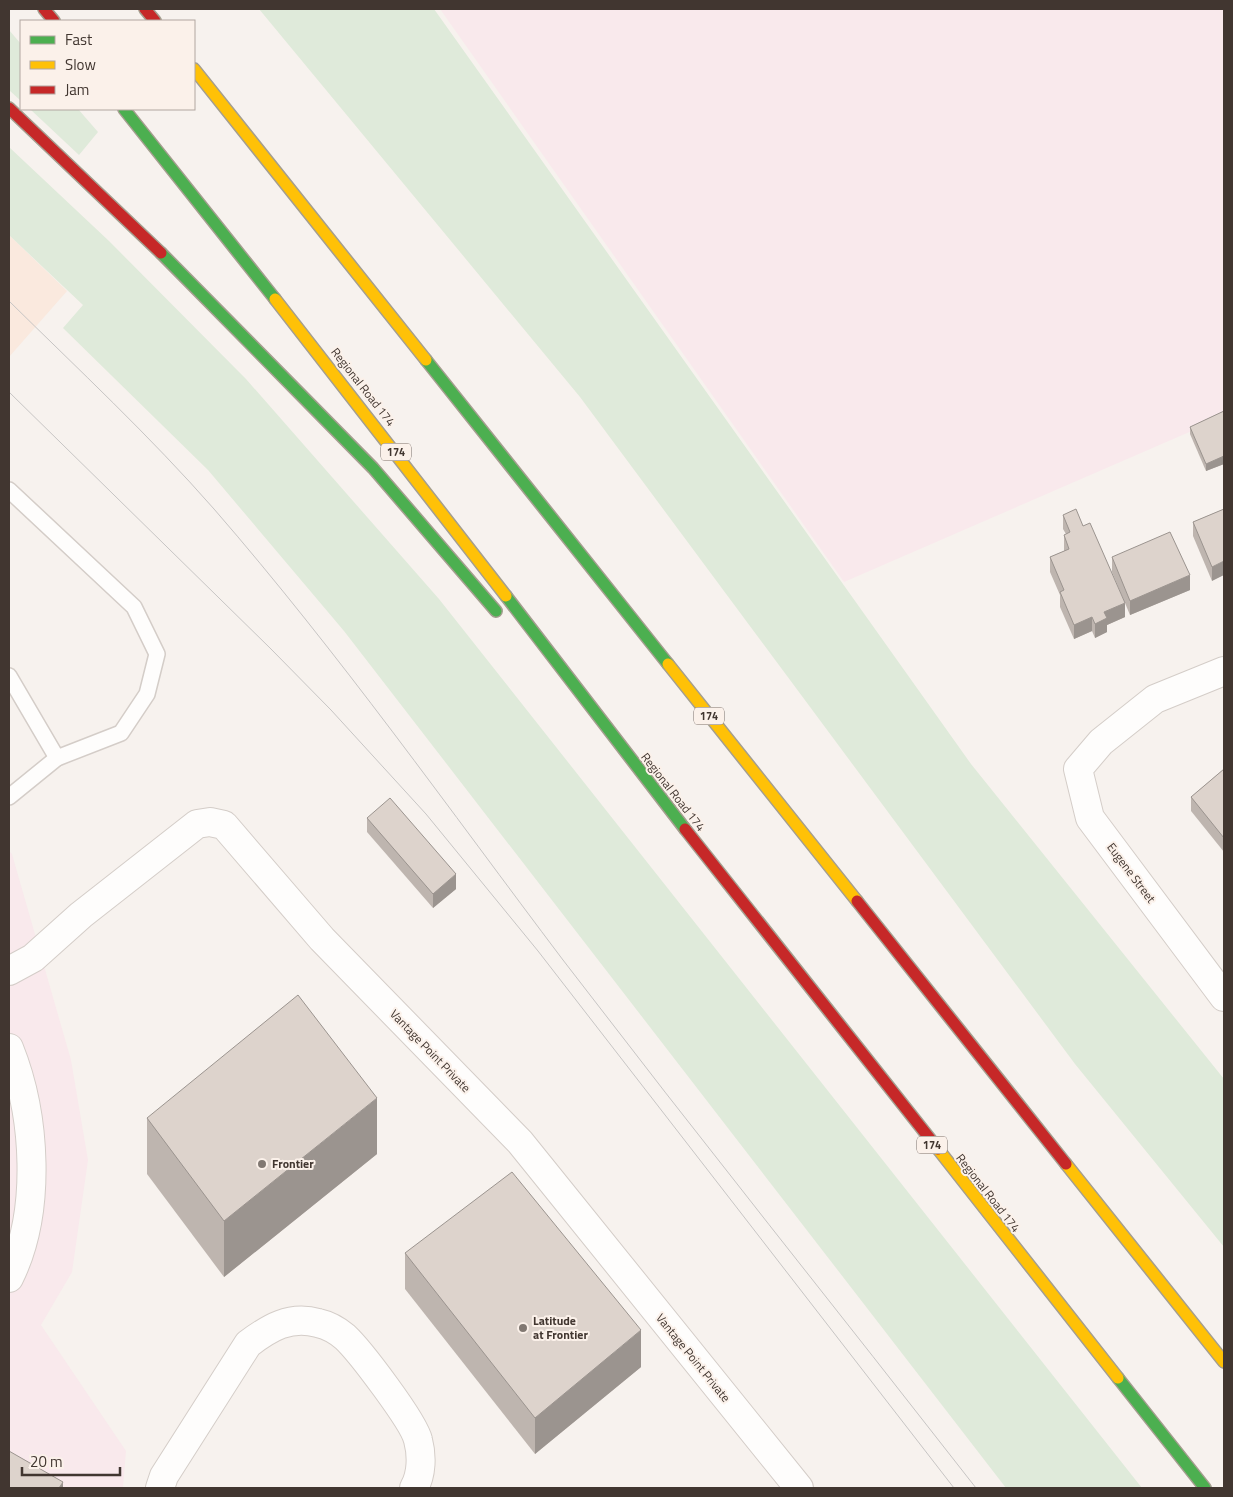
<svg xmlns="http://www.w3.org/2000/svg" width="1233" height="1497" viewBox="0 0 1233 1497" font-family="'Titillium Web',sans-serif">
<rect width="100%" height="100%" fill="#f7f2ee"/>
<!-- commercial -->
<g fill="#f9e9ec">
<path d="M 440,9 L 1224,9 L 1224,417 L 844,582 Z"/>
<path d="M 9,851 L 12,854 L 71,1060 L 88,1160 L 72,1272 L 41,1325 L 126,1451 L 123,1488 L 9,1488 Z"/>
</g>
<!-- built -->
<path fill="#fae9de" d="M 9,235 L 67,291 L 9,357 Z"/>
<!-- green -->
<g fill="#dfeada">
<path d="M 259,9 L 434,9 L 971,764 L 1224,1079 L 1224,1247 L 1075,1064 L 580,397 Z"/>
<path d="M 9,30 L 21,44 L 21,101 L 9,90 Z"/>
<path d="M 30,109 L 78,109 L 98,132 L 79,155 Z"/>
<path d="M 9,147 L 109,241 L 246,379 L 439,599 L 1142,1488 L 1006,1488 L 344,631 L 208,470 L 63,328 L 83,305 L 9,235 Z"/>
</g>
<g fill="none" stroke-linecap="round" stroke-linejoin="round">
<!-- lane casing -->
<g stroke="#d4cdc8" stroke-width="18">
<g id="lane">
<path d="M 9,490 L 134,607 L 157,654 L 147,694 L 121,733 L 57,758 L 9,797"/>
<path d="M 9,676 L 57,758"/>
</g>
</g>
<!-- street casing -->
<g stroke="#d4cdc8" stroke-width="30">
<g id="street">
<path d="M 1224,671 L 1155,699 L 1101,742 L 1078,769 L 1090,818 L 1224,997"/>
<path d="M 9,971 L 33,958 L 81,915 L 197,824 L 210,822 L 224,825 L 322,939 L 520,1142 L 799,1488"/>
<path d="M 9,1048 C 36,1115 42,1212 9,1278"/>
<path d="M 160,1488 L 164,1476 L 248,1344 C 269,1328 290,1315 318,1323 C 327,1325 338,1331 345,1337 C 360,1351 414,1422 418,1440 C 422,1455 422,1474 414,1488"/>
</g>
</g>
<!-- fast casing -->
<g stroke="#a49e8f" stroke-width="14">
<g id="fast">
<path d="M 124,109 L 275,299"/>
<path d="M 161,253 L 373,468 L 496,611"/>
<path d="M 426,360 L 668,664"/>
<path d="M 506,596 L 685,829"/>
<path d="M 1118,1378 L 1205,1488"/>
</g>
</g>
<!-- slow casing -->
<g stroke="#a49e8f" stroke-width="14">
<g id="slow">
<path d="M 194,69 L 426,360"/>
<path d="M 275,299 L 506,596"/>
<path d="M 668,664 L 857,901"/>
<path d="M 938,1149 L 1118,1378"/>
<path d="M 1066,1164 L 1224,1362"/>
</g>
</g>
<!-- jam casing -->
<g stroke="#a49e8f" stroke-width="14">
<g id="jam">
<path d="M 44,9 L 54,21"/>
<path d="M 145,9 L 155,21"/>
<path d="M 9,108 L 161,253"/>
<path d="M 685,829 L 938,1149"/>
<path d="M 857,901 L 1066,1164"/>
</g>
</g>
<!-- lane -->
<use href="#lane" stroke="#fefdfc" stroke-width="15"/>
<!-- street -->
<use href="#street" stroke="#fefdfc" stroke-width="28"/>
<!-- fast -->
<use href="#fast" stroke="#4caf50" stroke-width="11"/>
<!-- slow -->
<use href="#slow" stroke="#ffc107" stroke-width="11"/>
<!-- jam -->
<use href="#jam" stroke="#c62828" stroke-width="11"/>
<!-- tram -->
<g stroke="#c7c5c4" stroke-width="1">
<path d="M 9,301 C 78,369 150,436 214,509 C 339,653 449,809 563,960 C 699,1138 839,1312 976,1488"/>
<path d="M 9,392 L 271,649 L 331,710 L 426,814 L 538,951 L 954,1488"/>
</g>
</g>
<!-- wall -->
<g fill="#beb5af">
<path d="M 1224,411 L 1224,464 L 1206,471 L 1190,434 L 1190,427 Z"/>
<path d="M 1224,509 L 1212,581 L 1193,536 L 1193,522 Z"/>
<path d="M 1063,515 L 1083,526 L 1125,617 L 1107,625 L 1107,632 L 1095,638 L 1092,631 L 1074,639 L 1060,607 L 1060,595 L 1050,572 L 1050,557 L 1064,551 L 1064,535 L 1066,534 L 1063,529 Z"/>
<path d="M 1112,557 L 1190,590 L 1130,615 L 1112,572 Z"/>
<path d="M 1224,769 L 1224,852 L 1191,811 L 1191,797 Z"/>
<path d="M 367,818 L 456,889 L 433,908 L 367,832 Z"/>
<path d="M 147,1118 L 377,1154 L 224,1277 L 147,1174 Z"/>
<path d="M 405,1253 L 641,1367 L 535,1454 L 405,1289 Z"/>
</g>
<!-- shaded-wall -->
<g fill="#9b948f">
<path d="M 1224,456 L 1224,464 L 1206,471 L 1206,464 Z"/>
<path d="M 1224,561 L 1224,575 L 1212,581 L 1212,567 Z"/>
<path d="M 1190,575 L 1190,590 L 1130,615 L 1130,601 Z"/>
<path d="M 1125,603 L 1125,617 L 1107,625 L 1107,632 L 1095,638 L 1095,624 L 1104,612 Z"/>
<path d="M 1092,617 L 1092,631 L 1074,639 L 1074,625 Z"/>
<path d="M 456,874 L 456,889 L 433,908 L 433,894 Z"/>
<path d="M 377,1098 L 377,1154 L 224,1277 L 224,1221 Z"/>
<path d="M 641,1330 L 641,1367 L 535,1454 L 535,1418 Z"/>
<path d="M 63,1482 L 63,1488 L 59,1488 Z"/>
</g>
<!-- building -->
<g fill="#ddd3cc" stroke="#9b948f">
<path d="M 1224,411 L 1224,456 L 1206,464 L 1190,427 Z"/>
<path d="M 1076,509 L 1083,526 L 1090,523 L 1125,603 L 1104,612 L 1107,618 L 1095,624 L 1092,617 L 1074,625 L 1060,592 L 1064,590 L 1050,557 L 1069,549 L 1064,535 L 1070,532 L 1063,515 Z"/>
<path d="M 1224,509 L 1224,561 L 1212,567 L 1193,522 Z"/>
<path d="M 1170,532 L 1190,575 L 1130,601 L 1112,557 Z"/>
<path d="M 1224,769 L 1224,838 L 1191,797 Z"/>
<path d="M 390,798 L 456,874 L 433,894 L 367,818 Z"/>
<path d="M 298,995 L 377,1098 L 224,1221 L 147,1118 Z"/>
<path d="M 512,1172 L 641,1330 L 535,1418 L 405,1253 Z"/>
<path d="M 9,1451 L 63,1482 L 59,1488 L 9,1488 Z"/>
</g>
<!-- markers -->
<g fill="#817872" stroke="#fbf1ea" stroke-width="2">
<circle cx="262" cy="1164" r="5"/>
<circle cx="523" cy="1328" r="5"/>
</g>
<g text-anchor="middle" stroke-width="4" stroke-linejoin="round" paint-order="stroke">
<!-- shield labels -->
<g fill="#fbf1ea" stroke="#796e68" stroke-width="1">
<rect x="381" y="443.5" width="30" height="17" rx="4"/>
<rect x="694" y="707.5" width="30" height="17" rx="4"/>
<rect x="917" y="1136.5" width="30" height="17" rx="4"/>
</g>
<g font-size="11" font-weight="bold" fill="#413630">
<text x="396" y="456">174</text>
<text x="709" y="720">174</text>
<text x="932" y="1149">174</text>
</g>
<!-- street labels -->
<g font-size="12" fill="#413630" stroke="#fbf1ea">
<text transform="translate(363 387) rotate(52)" y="4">Regional Road 174</text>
<text transform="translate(673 792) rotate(52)" y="4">Regional Road 174</text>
<text transform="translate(1131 873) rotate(53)" y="4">Eugene Street</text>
<text transform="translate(430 1051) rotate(46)" y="4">Vantage Point Private</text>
<text transform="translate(988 1193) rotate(52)" y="4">Regional Road 174</text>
<text transform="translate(693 1358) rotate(51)" y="4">Vantage Point Private</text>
</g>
<!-- poi labels -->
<g font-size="12" font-weight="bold" fill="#413630" stroke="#fbf1ea" text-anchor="start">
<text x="272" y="1168">Frontier</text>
<text x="533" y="1325">Latitude<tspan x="533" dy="14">at Frontier</tspan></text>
</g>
</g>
<!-- border -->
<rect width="1233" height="1497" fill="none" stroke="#413630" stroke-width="20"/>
<!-- legend -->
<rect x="20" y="20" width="175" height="90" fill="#fbf1ea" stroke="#b1a6a0"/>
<rect x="30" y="36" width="25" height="8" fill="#4caf50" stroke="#b1a6a0"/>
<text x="65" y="45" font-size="15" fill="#413630">Fast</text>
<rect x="30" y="61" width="25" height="8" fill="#ffc107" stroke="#b1a6a0"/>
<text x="65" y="70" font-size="15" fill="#413630">Slow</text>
<rect x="30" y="86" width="25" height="8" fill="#c62828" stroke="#b1a6a0"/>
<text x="65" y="95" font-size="15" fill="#413630">Jam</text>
<!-- scale -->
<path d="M22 1467v8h98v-8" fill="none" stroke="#413630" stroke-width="2.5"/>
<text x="30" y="1467" font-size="15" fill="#413630" stroke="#fbf1ea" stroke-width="4" paint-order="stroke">20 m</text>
</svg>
